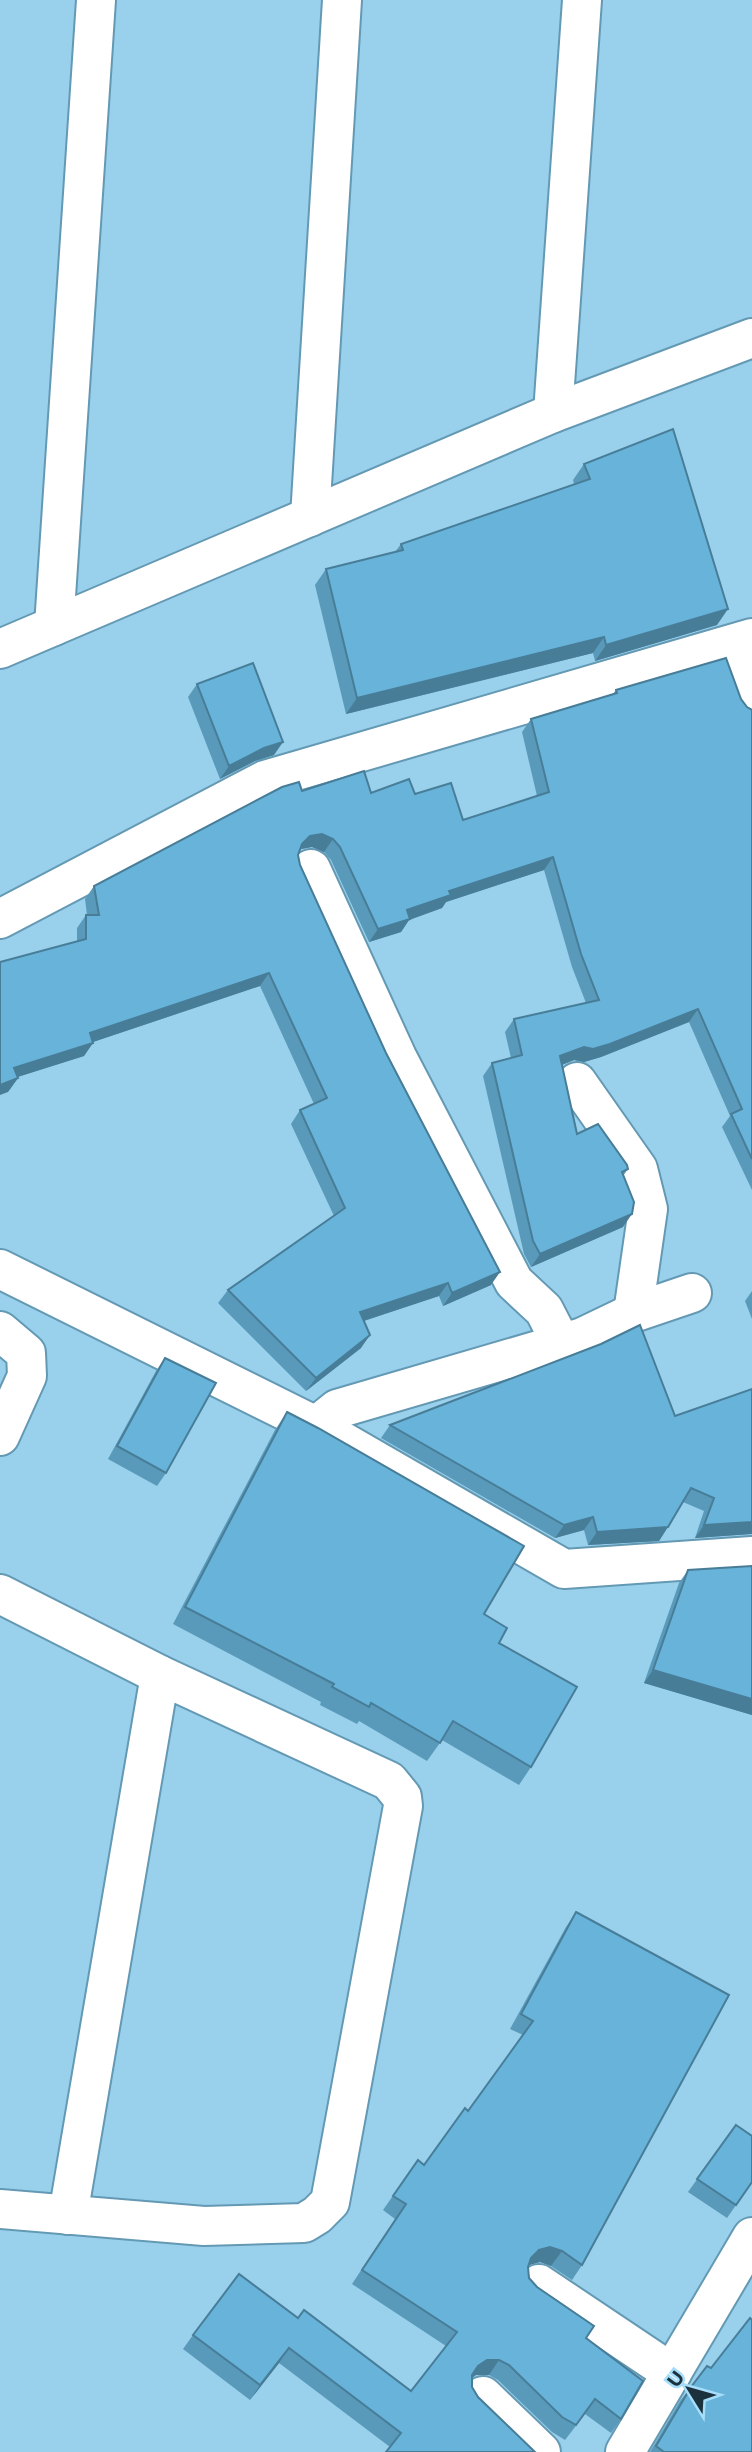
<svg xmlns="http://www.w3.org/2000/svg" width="752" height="2452" viewBox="0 0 752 2452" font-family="Montserrat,sans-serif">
<rect width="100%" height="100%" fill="#99d0ec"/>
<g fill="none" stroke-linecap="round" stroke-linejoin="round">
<!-- minor casing -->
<g stroke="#6499b4" stroke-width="42">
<g id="minor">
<path d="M 553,413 L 582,0"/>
<path d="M 310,517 L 342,0"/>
<path d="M 54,626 L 96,0"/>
<path d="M 730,645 L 752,704"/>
<path d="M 0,649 L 553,413 L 752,338"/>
<path d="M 311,869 L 397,1057 L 514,1282 L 544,1310 L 561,1343"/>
<path d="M 0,919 L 265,780 L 752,638"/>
<path d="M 577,1082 L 638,1169 L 648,1209 L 633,1313"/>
<path d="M 0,1269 L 316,1426 L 564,1569 L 752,1556"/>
<path d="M 0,1331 L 26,1353 L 27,1376 L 0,1436"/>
<path d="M 316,1426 L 337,1409 L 583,1337 L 633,1313 L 692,1293"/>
<path d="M 0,1594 L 160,1675 L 389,1781 L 402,1797 L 403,1806 L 330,2202 L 317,2215 L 304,2223 L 204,2226 L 0,2209"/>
<path d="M 68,2215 L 160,1675"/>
<path d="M 539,2284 L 672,2373"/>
<path d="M 483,2396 L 541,2452"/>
<path d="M 625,2452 L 752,2237"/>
</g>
</g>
<!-- minor -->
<use href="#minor" stroke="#fff" stroke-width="38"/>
</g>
<!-- wall -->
<g fill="#599abb">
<path d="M 584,464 L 717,625 L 595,661 L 593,653 L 346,714 L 315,585 L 326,569 L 395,552 L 401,544 L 574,484 L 573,480 Z"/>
<path d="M 197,684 L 274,755 L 255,761 L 220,779 L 188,697 Z"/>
<path d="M 616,690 L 741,699 L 747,707 L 752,710 L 752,1190 L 722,1127 L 730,1116 L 689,1022 L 601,1057 L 584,1062 L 574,1060 L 562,1065 L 577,1134 L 628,1169 L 623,1176 L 623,1227 L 531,1267 L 524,1254 L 483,1076 L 492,1063 L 511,1058 L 505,1032 L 514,1019 L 586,1003 L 572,967 L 544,870 L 446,902 L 442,908 L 409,920 L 401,932 L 369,942 L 331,860 L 324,852 L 312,847 L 301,849 L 298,855 L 300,865 L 491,1285 L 443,1306 L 439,1296 L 364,1321 L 361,1348 L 306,1391 L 218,1303 L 228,1290 L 334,1216 L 291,1124 L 300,1110 L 314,1104 L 260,986 L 93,1042 L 84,1056 L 17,1077 L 18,1078 L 8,1092 L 77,941 L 77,928 L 86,915 L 87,915 L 85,899 L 94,886 L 302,791 L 415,794 L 463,820 L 537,796 L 522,732 L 531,719 L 613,694 Z"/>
<path d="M 752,1291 L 752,1319 L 745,1301 Z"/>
<path d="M 165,1358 L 166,1473 L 157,1486 L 108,1459 L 156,1371 Z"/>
<path d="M 287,1412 L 484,1614 L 499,1643 L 531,1767 L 519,1785 L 442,1740 L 427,1761 L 359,1721 L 357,1724 L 320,1705 L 321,1702 L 173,1624 L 275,1430 Z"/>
<path d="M 675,1416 L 750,1534 L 695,1538 L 704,1511 L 683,1502 L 659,1541 L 588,1545 L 584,1530 L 555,1538 L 381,1438 L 390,1425 Z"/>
<path d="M 752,1566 L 752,1715 L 644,1683 L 679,1583 L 688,1570 Z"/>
<path d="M 576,1912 L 582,2265 L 572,2280 L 551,2266 L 540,2262 L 529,2265 L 528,2267 L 529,2278 L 586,2338 L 621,2419 L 611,2433 L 585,2414 L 565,2440 L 552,2432 L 498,2380 L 489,2375 L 476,2375 L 390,2447 L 279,2363 L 250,2400 L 183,2349 L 193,2335 L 298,2318 L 411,2391 L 446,2346 L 352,2284 L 395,2219 L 383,2210 L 418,2160 L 424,2165 L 468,2111 L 523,2035 L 510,2029 L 566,1927 Z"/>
<path d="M 736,2125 L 752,2182 L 727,2218 L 688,2192 Z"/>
<path d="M 711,2368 L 752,2452 L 650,2452 L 680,2401 L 691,2387 Z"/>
</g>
<!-- shaded-wall -->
<g fill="#487d98">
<path d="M 728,609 L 717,625 L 595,661 L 606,645 Z"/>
<path d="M 604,637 L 593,653 L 346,714 L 357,698 Z"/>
<path d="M 283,742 L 274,755 L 255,761 L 220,779 L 229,766 L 264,748 Z"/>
<path d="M 322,834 L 333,839 L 324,852 L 312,847 L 301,849 L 293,857 L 302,844 L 310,836 Z"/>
<path d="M 553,857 L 544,870 L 446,902 L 442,908 L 409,920 L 401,932 L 369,942 L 378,929 L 407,910 L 449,891 Z"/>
<path d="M 269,973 L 260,986 L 81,1046 L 90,1033 Z"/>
<path d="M 698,1009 L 689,1022 L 601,1057 L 584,1062 L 574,1060 L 551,1069 L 560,1056 L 584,1047 Z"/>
<path d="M 93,1043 L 84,1056 L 5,1081 L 14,1068 Z"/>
<path d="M 18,1078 L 8,1092 L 0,1095 L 0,1085 Z"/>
<path d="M 632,1214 L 623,1227 L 531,1267 L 540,1254 Z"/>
<path d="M 500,1272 L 491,1285 L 443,1306 L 452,1293 Z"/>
<path d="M 448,1283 L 439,1296 L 351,1325 L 360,1312 Z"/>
<path d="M 370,1335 L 361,1348 L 306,1391 L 316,1378 Z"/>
<path d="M 593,1517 L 584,1530 L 555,1538 L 564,1525 Z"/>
<path d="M 752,1522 L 752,1534 L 695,1538 L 704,1525 Z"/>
<path d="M 668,1527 L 659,1541 L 588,1545 L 597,1532 Z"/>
<path d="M 653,1670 L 752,1699 L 752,1715 L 644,1683 Z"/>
<path d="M 550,2247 L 562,2251 L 551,2266 L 540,2262 L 529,2265 L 531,2258 L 539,2250 Z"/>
<path d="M 289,2348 L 279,2363 L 250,2400 L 260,2385 Z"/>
<path d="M 487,2360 L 499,2360 L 489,2375 L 476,2375 L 468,2380 L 478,2366 Z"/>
</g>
<!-- building -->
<g fill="#67b3d9" stroke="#487d98" stroke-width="2">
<path d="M 673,429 L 728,609 L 606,645 L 604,637 L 357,698 L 326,569 L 403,550 L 401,544 L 590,479 L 584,464 Z"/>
<path d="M 726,658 L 741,699 L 747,707 L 752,710 L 752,1159 L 731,1114 L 742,1109 L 698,1009 L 610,1044 L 593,1049 L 584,1047 L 560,1056 L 577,1134 L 598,1124 L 627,1165 L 628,1169 L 622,1172 L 634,1202 L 632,1214 L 540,1254 L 533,1241 L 492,1063 L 522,1055 L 514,1019 L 599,1000 L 581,954 L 553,857 L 449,891 L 451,895 L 407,910 L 410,919 L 378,929 L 340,847 L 333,839 L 322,834 L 310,836 L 302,844 L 298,855 L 300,865 L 386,1053 L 500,1272 L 452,1293 L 448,1283 L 360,1312 L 370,1335 L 316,1378 L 228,1290 L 345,1208 L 300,1110 L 327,1098 L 269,973 L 90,1033 L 93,1043 L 14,1068 L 18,1078 L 0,1085 L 0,962 L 86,939 L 86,915 L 99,915 L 94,886 L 282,787 L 299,782 L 302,791 L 364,771 L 371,793 L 409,779 L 415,794 L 451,783 L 463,820 L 549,792 L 531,719 L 617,693 L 616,690 Z"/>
<path d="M 253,663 L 283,742 L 264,748 L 229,766 L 197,684 Z"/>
<path d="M 640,1325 L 675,1416 L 752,1389 L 752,1522 L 704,1525 L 714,1498 L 691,1488 L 668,1527 L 597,1532 L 593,1517 L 564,1525 L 390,1425 L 601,1344 Z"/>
<path d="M 165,1358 L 216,1383 L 166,1473 L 117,1446 Z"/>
<path d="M 287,1412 L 318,1428 L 524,1546 L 484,1614 L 507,1628 L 499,1643 L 577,1687 L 531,1767 L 453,1721 L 440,1743 L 371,1703 L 369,1707 L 332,1687 L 334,1684 L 185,1607 Z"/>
<path d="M 752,1566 L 752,1699 L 653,1670 L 688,1570 Z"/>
<path d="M 576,1912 L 729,1995 L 582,2265 L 562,2251 L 550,2247 L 539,2250 L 531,2258 L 528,2267 L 529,2278 L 537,2287 L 594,2326 L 586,2338 L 643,2381 L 621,2419 L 595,2399 L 576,2425 L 562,2417 L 509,2365 L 499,2360 L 487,2360 L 478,2366 L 472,2375 L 472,2387 L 478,2397 L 535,2452 L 386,2452 L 401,2433 L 289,2348 L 260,2385 L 193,2335 L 239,2274 L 298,2318 L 304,2310 L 411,2391 L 457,2332 L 362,2270 L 406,2204 L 393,2196 L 418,2160 L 424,2165 L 465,2108 L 468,2111 L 533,2021 L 521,2014 Z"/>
<path d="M 736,2125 L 752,2136 L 752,2182 L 736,2205 L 697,2179 Z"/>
<path d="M 750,2318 L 752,2320 L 752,2452 L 664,2452 L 656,2446 L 691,2387 L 707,2366 L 711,2368 Z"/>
</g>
<!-- north arrow -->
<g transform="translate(689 2389) rotate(307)" stroke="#a6ddfa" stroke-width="5" paint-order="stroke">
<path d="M0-5L12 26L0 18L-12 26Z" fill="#1b313c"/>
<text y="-10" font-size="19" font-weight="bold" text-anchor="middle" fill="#1b313c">U</text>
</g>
</svg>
